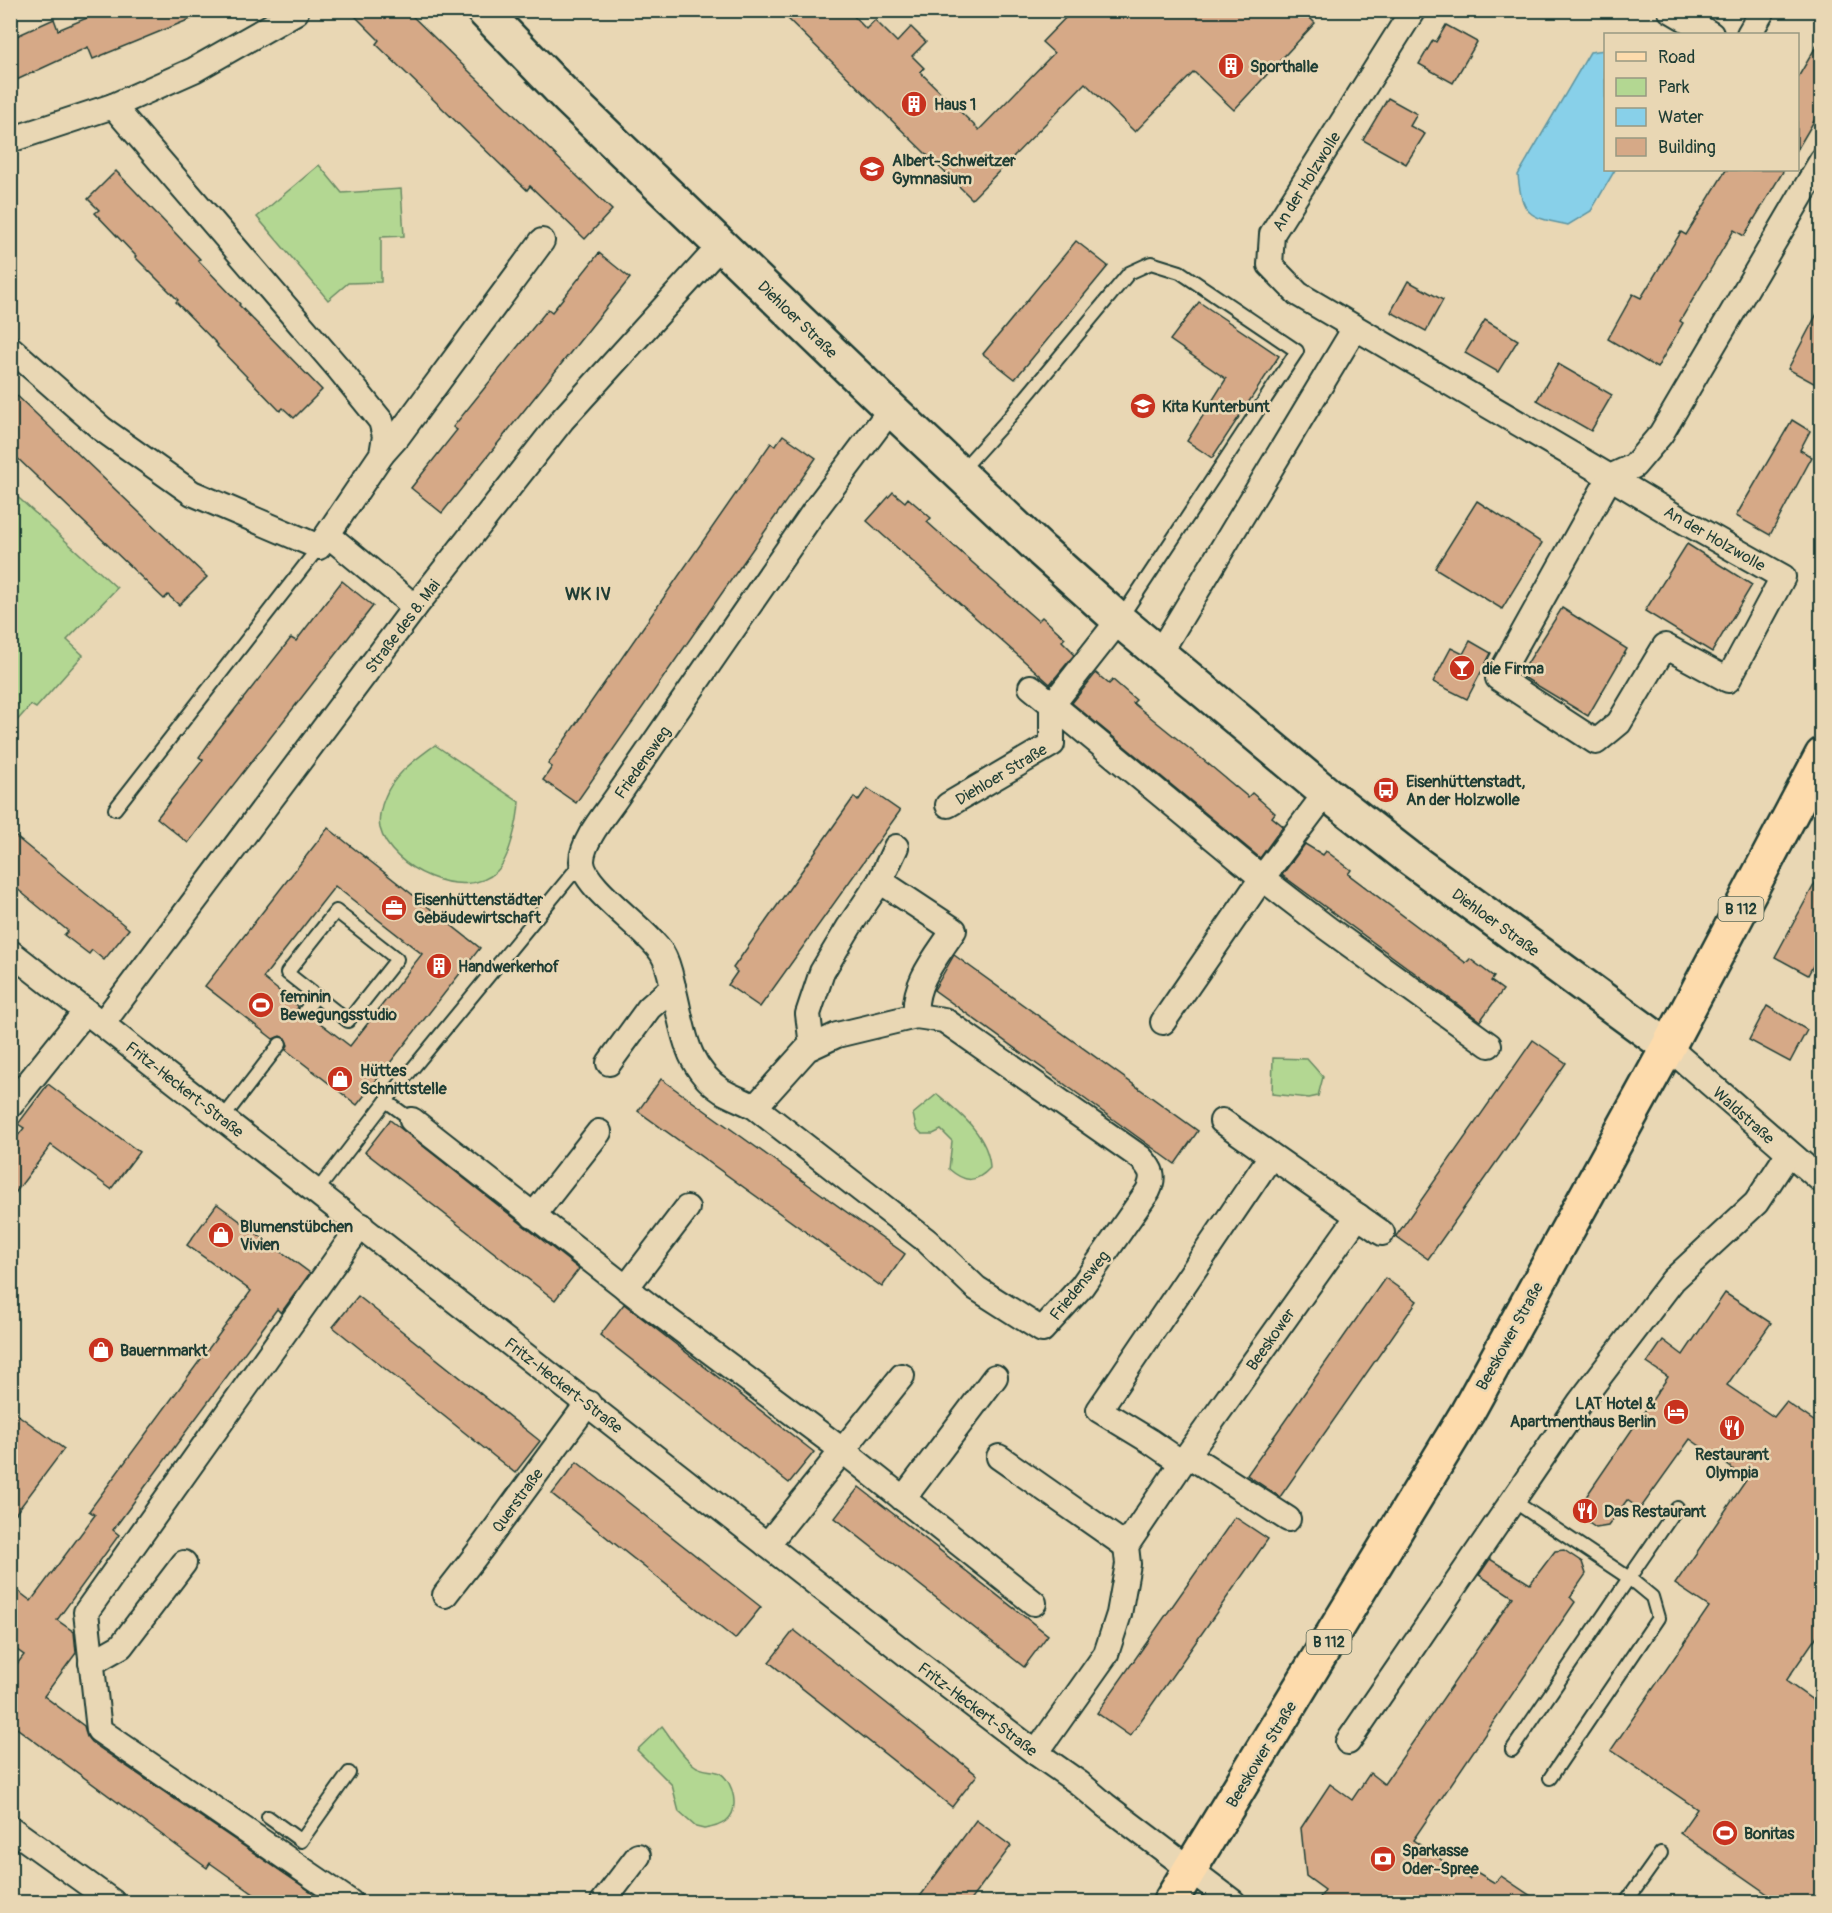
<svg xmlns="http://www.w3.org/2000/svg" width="1832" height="1913" viewBox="0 0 1832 1913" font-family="Pangolin,sans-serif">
<rect width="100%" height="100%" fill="#e9d7b4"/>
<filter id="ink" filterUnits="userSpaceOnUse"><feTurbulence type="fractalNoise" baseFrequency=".0167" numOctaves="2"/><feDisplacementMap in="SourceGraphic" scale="12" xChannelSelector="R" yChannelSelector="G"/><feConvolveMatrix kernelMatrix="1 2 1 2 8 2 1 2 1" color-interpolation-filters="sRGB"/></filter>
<g filter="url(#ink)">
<!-- green -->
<g fill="#b3d792" stroke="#698a63" stroke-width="1.5">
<path d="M 319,165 L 342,193 L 401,189 L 404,236 L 381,237 L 381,282 L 348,283 L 328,300 L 257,217 Z"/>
<path d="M 10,490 L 117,588 L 67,640 L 83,655 L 36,708 L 31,705 L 14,724 L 10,720 Z"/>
<path d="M 435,745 L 519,802 C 518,820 510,858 497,871 C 464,903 390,868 380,828 C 378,819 381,806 385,797 C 394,774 415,760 435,745 Z"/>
<path d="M 1273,1058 L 1307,1059 L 1323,1077 L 1318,1096 L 1309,1098 L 1272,1094 Z"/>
<path d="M 937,1094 C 960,1113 989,1136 990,1168 C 976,1183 965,1183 949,1169 L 952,1141 L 941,1130 L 933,1134 L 922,1134 L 916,1128 L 913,1114 Z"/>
<path d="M 662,1726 C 672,1739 681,1755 694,1765 C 702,1772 712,1769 720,1773 C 734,1782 740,1811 726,1821 C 720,1826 711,1828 704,1829 L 696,1827 L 679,1812 L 672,1785 L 637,1750 Z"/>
</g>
<!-- water -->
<path fill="#88d0e9" stroke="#5e95a1" stroke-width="1.5" d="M 1605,50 L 1606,170 L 1615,170 L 1591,211 L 1568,225 C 1530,217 1522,217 1518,175 L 1590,52 Z"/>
<!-- building -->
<g fill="#d6a987" stroke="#1f3d34" stroke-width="1.5" fill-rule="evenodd">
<path d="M 106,10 L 210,11 L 93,59 L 88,47 L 10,83 L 10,39 L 54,19 L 58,30 Z"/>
<path d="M 349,10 L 406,10 L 612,210 L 585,239 L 530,186 L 527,190 L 504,168 L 376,44 L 379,40 Z"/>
<path d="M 779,10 L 848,10 L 866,29 L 875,20 L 897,42 L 911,27 L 926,42 L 912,56 L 924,68 L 920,72 L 979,130 L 1054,53 L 1042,42 L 1073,10 L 1302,10 L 1315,23 L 1234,110 L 1194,72 L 1135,132 L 1085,83 L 972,199 Z"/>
<path d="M 1446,25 L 1477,42 L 1453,83 L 1419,64 L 1433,40 L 1436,42 Z"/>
<path d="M 1821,38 L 1821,109 L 1797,150 L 1797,79 Z"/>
<path d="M 1388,98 L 1417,114 L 1410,126 L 1425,134 L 1406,164 L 1363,140 Z"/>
<path d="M 1726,170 L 1784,170 L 1744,236 L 1734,230 L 1680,321 L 1683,323 L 1657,368 L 1608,339 L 1633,294 L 1641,298 L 1681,232 L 1686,235 Z"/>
<path d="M 116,171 L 200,259 L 198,260 L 240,304 L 239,305 L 322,390 L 294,418 L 283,408 L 280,411 L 217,346 L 218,345 L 176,302 L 178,300 L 135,257 L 136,256 L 95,213 L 99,210 L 88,199 Z"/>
<path d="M 1076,241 L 1108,266 L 1015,379 L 983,354 Z"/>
<path d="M 599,253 L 630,278 L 442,513 L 411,488 L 457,430 L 453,427 L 491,380 L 548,309 L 552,312 Z"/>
<path d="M 1408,281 L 1443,300 L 1426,331 L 1391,312 Z"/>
<path d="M 1199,302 L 1279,356 L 1212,458 L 1187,441 L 1226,379 L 1170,340 Z"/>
<path d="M 1821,306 L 1821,387 L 1788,369 Z"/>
<path d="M 1485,320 L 1518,340 L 1498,372 L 1465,353 Z"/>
<path d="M 1558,364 L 1612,395 L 1591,431 L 1537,400 Z"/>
<path d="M 10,389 L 207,577 L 179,605 L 168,595 L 164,599 L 10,451 Z"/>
<path d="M 1792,420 L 1810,431 L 1800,450 L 1812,457 L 1770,535 L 1736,516 Z"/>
<path d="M 783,435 L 816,458 L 576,803 L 543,780 L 552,767 L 548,764 L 771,443 L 775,446 Z"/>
<path d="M 893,492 L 905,502 L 908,498 L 931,518 L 927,522 L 1038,621 L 1042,617 L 1065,638 L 1062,641 L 1073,652 L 1072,653 L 1074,655 L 1050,684 L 867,521 Z"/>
<path d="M 1477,501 L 1542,543 L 1502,609 L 1435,568 Z"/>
<path d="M 1687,544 L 1752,585 L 1712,652 L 1645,611 Z"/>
<path d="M 342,581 L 373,606 L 188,843 L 157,818 L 203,760 L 199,757 L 217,732 L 291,638 L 296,641 Z"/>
<path d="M 1562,608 L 1627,649 L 1588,716 L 1520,675 Z"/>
<path d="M 1470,641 L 1491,653 L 1467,699 L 1433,682 L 1451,648 L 1463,654 Z"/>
<path d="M 1096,673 L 1109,684 L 1113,680 L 1136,700 L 1133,703 L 1212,767 L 1248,797 L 1252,793 L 1275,813 L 1272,817 L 1283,826 L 1260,858 L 1072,703 Z"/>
<path d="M 867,788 L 900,811 L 760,1007 L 728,985 L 737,972 L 733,968 L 854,797 L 858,801 Z"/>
<path d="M 328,828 L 480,948 L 357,1105 L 286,1050 L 288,1045 L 285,1038 L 280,1036 L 273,1039 L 205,986 ZM 335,886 L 422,954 L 350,1046 L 311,1016 L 305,1019 L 300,1017 L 297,1011 L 298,1006 L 263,978 Z"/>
<path d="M 10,832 L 129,929 L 104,960 L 92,950 L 89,954 L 64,935 L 68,931 L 10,883 Z"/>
<path d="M 1305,844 L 1323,855 L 1326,851 L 1351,870 L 1348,874 L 1466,963 L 1470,959 L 1494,977 L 1491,981 L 1503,990 L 1480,1021 L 1282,875 Z"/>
<path d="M 1821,872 L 1821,965 L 1815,962 L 1808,975 L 1775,957 Z"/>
<path d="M 954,955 L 1198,1131 L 1175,1164 L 934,990 Z"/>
<path d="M 1767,1006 L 1807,1030 L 1790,1062 L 1749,1040 Z"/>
<path d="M 1533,1040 L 1566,1063 L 1428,1259 L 1396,1236 Z"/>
<path d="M 661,1079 L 905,1254 L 882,1287 L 638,1111 Z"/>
<path d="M 48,1084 L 139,1152 L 111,1189 L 51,1145 L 10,1200 L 10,1146 L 24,1128 L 18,1124 Z"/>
<path d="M 390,1120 L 579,1269 L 555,1300 L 365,1152 Z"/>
<path d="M 217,1204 L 310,1273 L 281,1313 L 277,1309 L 113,1530 L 119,1535 L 57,1620 L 74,1632 L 76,1653 L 44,1696 L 84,1726 L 87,1737 L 91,1742 L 326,1902 L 265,1902 L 210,1863 L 207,1868 L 10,1723 L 10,1673 L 24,1655 L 10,1645 L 10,1585 L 31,1601 L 95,1515 L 89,1511 L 251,1291 L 187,1245 Z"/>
<path d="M 1385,1278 L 1417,1301 L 1280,1497 L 1247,1475 Z"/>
<path d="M 1725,1293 L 1771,1323 L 1727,1385 L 1774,1417 L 1786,1402 L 1821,1426 L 1821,1630 L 1786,1681 L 1821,1706 L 1821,1902 L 1779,1902 L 1680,1833 L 1697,1809 L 1611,1750 L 1709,1607 L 1675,1584 L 1747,1479 L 1690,1439 L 1640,1509 L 1627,1500 L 1608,1526 L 1596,1528 L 1579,1516 L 1579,1507 L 1668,1377 L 1647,1363 L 1663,1340 L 1683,1355 Z"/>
<path d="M 358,1296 L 540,1441 L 515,1473 L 333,1327 Z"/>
<path d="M 624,1304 L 814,1452 L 789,1483 L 600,1335 Z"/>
<path d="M 10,1409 L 64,1449 L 10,1521 Z"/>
<path d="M 577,1462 L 761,1607 L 735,1639 L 552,1494 Z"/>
<path d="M 859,1487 L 1048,1635 L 1024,1667 L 835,1518 Z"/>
<path d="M 1235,1517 L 1268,1539 L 1130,1736 L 1097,1713 Z"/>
<path d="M 1564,1550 L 1582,1562 L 1586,1574 L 1570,1597 L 1575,1602 L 1413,1840 L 1469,1879 L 1475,1871 L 1495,1883 L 1501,1876 L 1540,1902 L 1317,1902 L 1325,1890 L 1306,1876 L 1301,1828 L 1330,1784 L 1352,1800 L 1370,1773 L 1384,1784 L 1513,1597 L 1479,1575 L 1490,1559 L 1530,1584 L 1555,1551 Z"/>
<path d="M 794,1630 L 977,1775 L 952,1807 L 769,1662 Z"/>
<path d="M 976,1820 L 1011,1846 L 969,1902 L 916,1902 Z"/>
</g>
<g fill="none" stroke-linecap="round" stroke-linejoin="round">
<!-- lane casing -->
<g stroke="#1f3d34" stroke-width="16">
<g id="lane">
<path d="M 960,472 L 1007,420 L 1129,273 L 1151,263 L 1180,272 L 1297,351 L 1120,619"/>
<path d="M 115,809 L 319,547"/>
<path d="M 336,911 L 397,959 L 348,1021 L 287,973 Z"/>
<path d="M 305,1011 L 316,996"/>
<path d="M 386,1101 L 582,862"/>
<path d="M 223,1118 L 280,1044"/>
<path d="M 317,1191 L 386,1101 L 412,1120"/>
<path d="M 1512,1750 L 1629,1578 L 1512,1500"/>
<path d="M 1550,1778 L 1658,1618 L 1652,1597 L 1629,1578 L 1677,1508"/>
<path d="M 268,1817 L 301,1841 L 349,1773"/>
<path d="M 1626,1902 L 1661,1853"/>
</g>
</g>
<!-- street casing -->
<g stroke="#1f3d34" stroke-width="28">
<g id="street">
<path d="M 1413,10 L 1272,234 L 1270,265 L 1298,294 L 1610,477 L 1634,466 L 1661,434 L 1822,160"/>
<path d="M 1670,10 L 1711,34"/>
<path d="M 1749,34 L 1763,10"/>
<path d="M 113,106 L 194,70 L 296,12"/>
<path d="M 10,140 L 113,106 L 339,369 L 381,421 L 385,436 L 382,454 L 319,547 L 192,493 L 102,429 L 10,348"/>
<path d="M 382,454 L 398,436 L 542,241"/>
<path d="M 1610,477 L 1680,519 L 1783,577 L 1728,680 L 1665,646 L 1619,723 L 1596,742 L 1498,678 Z"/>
<path d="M 328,535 L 415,607"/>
<path d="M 1159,654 L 1355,328"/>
<path d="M 1031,687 L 1262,878 L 1163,1022"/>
<path d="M 1326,793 L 1262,878 L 1327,928 L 1489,1045"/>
<path d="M 948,805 L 1052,744 L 1052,705 L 1119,620"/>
<path d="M 880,881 L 896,847"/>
<path d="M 10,952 L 914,1660 L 1036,1753 L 1079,1783 L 1105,1805 L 1233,1902"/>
<path d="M 103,1023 L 415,607 L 562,420 L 721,245"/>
<path d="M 812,1046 L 808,1014 L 822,972 L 849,927 L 880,881 L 954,930 C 937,956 912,984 916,1016"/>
<path d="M 1668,1047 L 1822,1181"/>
<path d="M 609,1063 L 649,1008 L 673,987"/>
<path d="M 10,1106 L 86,1011"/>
<path d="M 755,1107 L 807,1049 L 837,1035 L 916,1016 L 944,1020 L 1141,1158 C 1152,1170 1155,1176 1148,1191 L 1082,1286 L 1042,1330 L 976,1288 L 927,1241 L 755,1107 C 744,1101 732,1097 722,1091 C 685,1066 684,1031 674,991 C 671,979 669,964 662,953 C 646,928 582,887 582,861 C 582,840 608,811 619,794 L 815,510 L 891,409"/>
<path d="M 412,1120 L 648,1305 L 842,1450 L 1034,1603"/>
<path d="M 1222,1121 L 1382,1233"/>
<path d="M 533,1216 L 599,1132"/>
<path d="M 626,1288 L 687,1208"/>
<path d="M 1188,1455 L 1288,1519"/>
<path d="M 999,1457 L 1126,1546"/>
<path d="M 1182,1463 L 1358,1216"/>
<path d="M 903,1499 L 995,1377"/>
<path d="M 767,1545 L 902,1376"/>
<path d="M 445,1595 L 480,1550 L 588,1403"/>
<path d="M 91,1663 L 121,1646 L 184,1563"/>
<path d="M 1348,1742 L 1580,1402 L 1673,1280 L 1756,1203 L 1788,1154"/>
<path d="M 1036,1753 L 1106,1654 L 1119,1614 L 1128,1564 L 1126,1546 L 1182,1463 L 1150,1441 L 1099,1410 L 1271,1156"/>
<path d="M 10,1828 L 113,1902"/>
<path d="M 350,1902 L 99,1730 L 86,1612 L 361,1225"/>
<path d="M 603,1902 L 638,1856"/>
</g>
</g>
<!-- secondary casing -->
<g stroke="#1f3d34" stroke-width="38">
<path id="secondary" d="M 483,10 L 568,98 L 891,409 L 1042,551 L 1119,620 L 1326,793 L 1408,857 L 1668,1047"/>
</g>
<!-- primary casing -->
<g stroke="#1f3d34" stroke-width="38">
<path id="primary" d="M 1170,1902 L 1467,1413 L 1668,1047 L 1822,755"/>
</g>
<!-- lane -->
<use href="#lane" stroke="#e9d7b4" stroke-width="12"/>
<!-- street -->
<use href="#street" stroke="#e9d7b4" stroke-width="24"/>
<!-- secondary -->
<use href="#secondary" stroke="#e9d7b4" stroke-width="33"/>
<!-- primary -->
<use href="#primary" stroke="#fddbac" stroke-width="33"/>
</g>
</g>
<!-- icons -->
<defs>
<g id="building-disc" transform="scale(1.35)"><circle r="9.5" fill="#c8321e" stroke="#e9d7b4"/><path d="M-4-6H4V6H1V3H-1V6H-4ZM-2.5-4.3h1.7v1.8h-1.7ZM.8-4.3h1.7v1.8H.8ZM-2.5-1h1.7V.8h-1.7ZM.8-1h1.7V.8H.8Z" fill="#fff"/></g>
<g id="school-disc" transform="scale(1.35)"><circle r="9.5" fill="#c8321e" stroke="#e9d7b4"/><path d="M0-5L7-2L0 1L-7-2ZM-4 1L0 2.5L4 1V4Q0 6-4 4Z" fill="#fff"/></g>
<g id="bar-disc" transform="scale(1.35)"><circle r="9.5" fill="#c8321e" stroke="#e9d7b4"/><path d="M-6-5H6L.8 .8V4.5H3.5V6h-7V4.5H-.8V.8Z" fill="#fff"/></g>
<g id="bus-disc" transform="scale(1.35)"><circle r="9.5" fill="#c8321e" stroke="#e9d7b4"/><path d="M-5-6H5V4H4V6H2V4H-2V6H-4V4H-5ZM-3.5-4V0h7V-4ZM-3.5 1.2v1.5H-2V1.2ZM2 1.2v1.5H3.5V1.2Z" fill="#fff"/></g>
<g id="office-disc" transform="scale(1.35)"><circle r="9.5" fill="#c8321e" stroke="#e9d7b4"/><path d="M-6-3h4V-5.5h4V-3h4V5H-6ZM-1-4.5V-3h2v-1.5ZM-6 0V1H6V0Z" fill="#fff"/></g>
<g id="stadium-disc" transform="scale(1.35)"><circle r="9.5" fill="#c8321e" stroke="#e9d7b4"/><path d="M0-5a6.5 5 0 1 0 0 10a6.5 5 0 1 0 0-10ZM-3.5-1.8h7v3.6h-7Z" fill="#fff"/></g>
<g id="shop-disc" transform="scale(1.35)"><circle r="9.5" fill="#c8321e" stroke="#e9d7b4"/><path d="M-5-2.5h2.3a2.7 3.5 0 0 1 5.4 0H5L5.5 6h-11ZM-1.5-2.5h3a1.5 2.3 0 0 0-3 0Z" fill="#fff"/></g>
<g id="hotel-disc" transform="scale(1.35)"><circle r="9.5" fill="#c8321e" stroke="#e9d7b4"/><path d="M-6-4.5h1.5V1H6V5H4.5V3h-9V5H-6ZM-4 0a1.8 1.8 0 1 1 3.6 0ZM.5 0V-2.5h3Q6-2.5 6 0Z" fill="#fff"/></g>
<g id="restaurant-disc" transform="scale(1.35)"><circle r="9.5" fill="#c8321e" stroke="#e9d7b4"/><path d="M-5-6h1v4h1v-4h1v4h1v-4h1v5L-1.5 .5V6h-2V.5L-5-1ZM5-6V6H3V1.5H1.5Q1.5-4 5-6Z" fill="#fff"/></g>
<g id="bank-disc" transform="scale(1.35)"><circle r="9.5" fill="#c8321e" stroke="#e9d7b4"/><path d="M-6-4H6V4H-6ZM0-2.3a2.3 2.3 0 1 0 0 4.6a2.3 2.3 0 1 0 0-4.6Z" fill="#fff"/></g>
</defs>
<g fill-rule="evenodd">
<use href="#building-disc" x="1231" y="66"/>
<use href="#building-disc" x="914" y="104"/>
<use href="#school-disc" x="872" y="169"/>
<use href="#school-disc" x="1143" y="406"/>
<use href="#bar-disc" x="1462" y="668"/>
<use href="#bus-disc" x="1386" y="790"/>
<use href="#office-disc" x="394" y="908"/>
<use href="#building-disc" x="439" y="966"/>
<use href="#stadium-disc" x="261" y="1005"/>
<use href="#shop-disc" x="340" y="1079"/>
<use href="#shop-disc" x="221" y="1235"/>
<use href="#shop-disc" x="101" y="1350"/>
<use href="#hotel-disc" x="1676" y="1412"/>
<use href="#restaurant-disc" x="1732" y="1428"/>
<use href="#restaurant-disc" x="1585" y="1511"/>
<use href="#stadium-disc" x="1725" y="1833"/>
<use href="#bank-disc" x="1383" y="1859"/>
</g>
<g text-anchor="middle" stroke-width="5" stroke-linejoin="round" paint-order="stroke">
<!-- shield labels -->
<g fill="#e9d7b4" stroke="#5c6b5a" stroke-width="1.5">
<rect x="1718.5" y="897" width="45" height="24" rx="4.5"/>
<rect x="1306.5" y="1630" width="45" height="24" rx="4.5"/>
</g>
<g font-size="15" font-weight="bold" fill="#1f3d34">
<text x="1741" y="914">B 112</text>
<text x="1329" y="1647">B 112</text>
</g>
<!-- poi labels -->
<g font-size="16" font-weight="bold" fill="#1f3d34" stroke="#e9d7b4" text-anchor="start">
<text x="1250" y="72">Sporthalle</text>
<text x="934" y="110">Haus 1</text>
<text x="892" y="166">Albert-Schweitzer<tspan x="892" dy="18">Gymnasium</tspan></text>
<text x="1162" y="412">Kita Kunterbunt</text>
<text x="1482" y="674">die Firma</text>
<text x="1406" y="787">Eisenhüttenstadt,<tspan x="1406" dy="18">An der Holzwolle</tspan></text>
<text x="414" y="905">Eisenhüttenstädter<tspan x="414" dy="18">Gebäudewirtschaft</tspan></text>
<text x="458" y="972">Handwerkerhof</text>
<text x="280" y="1002">feminin<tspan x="280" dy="18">Bewegungsstudio</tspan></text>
<text x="360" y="1076">Hüttes<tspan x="360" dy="18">Schnittstelle</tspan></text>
<text x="240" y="1232">Blumenstübchen<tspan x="240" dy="18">Vivien</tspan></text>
<text x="120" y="1356">Bauernmarkt</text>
<text x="1656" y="1409" text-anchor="end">LAT Hotel &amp;<tspan x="1656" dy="18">Apartmenthaus Berlin</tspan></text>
<text x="1732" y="1460" text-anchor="middle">Restaurant<tspan x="1732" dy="18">Olympia</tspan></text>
<text x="1604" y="1517">Das Restaurant</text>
<text x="1744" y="1839">Bonitas</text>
<text x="1402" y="1856">Sparkasse<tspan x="1402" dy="18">Oder-Spree</tspan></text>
</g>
<!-- street labels -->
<g font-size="16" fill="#1f3d34" stroke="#e9d7b4">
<text transform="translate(1306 181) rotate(-58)" y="6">An der Holzwolle</text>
<text transform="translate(798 319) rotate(44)" y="6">Diehloer Straße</text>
<text transform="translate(1715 538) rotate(30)" y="6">An der Holzwolle</text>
<text transform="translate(402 626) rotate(-53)" y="6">Straße des 8. Mai</text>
<text transform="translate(642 762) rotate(-55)" y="6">Friedensweg</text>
<text transform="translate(1001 774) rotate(-31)" y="6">Diehloer Straße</text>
<text transform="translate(1496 922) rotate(36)" y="6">Diehloer Straße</text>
<text transform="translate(185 1089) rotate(38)" y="6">Fritz-Heckert-Straße</text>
<text transform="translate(1744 1115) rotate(42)" y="6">Waldstraße</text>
<text transform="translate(1079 1285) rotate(-51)" y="6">Friedensweg</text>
<text transform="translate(1509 1336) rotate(-61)" y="6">Beeskower Straße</text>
<text transform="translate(1270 1339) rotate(-55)" y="6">Beeskower</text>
<text transform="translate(564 1385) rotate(38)" y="6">Fritz-Heckert-Straße</text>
<text transform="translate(517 1500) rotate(-54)" y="6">Querstraße</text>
<text transform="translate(978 1709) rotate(37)" y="6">Fritz-Heckert-Straße</text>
<text transform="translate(1261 1754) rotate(-59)" y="6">Beeskower Straße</text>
</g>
<!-- neighbourhood labels -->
<g font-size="18" font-weight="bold" fill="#1f3d34" stroke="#e9d7b4">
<text x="588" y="600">WK IV</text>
</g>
</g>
<!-- margin -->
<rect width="1832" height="1913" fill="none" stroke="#e9d7b4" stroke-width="36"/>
<rect x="18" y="18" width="1796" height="1877" fill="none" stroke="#1f3d34" stroke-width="2" filter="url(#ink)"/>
<!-- legend -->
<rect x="1604" y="33" width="195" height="138" fill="#e9d7b4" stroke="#989981" stroke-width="1.5"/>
<rect x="1616" y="52" width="30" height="9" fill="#fddbac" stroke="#989981" stroke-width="1.5"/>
<text x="1658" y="63" font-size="18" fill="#1f3d34">Road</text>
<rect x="1616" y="78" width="30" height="18" fill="#b3d792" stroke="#989981" stroke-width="1.5"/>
<text x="1658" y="93" font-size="18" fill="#1f3d34">Park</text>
<rect x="1616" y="108" width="30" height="18" fill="#88d0e9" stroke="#989981" stroke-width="1.5"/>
<text x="1658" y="123" font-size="18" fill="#1f3d34">Water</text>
<rect x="1616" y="138" width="30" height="18" fill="#d6a987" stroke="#989981" stroke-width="1.5"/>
<text x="1658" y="153" font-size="18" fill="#1f3d34">Building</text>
</svg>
